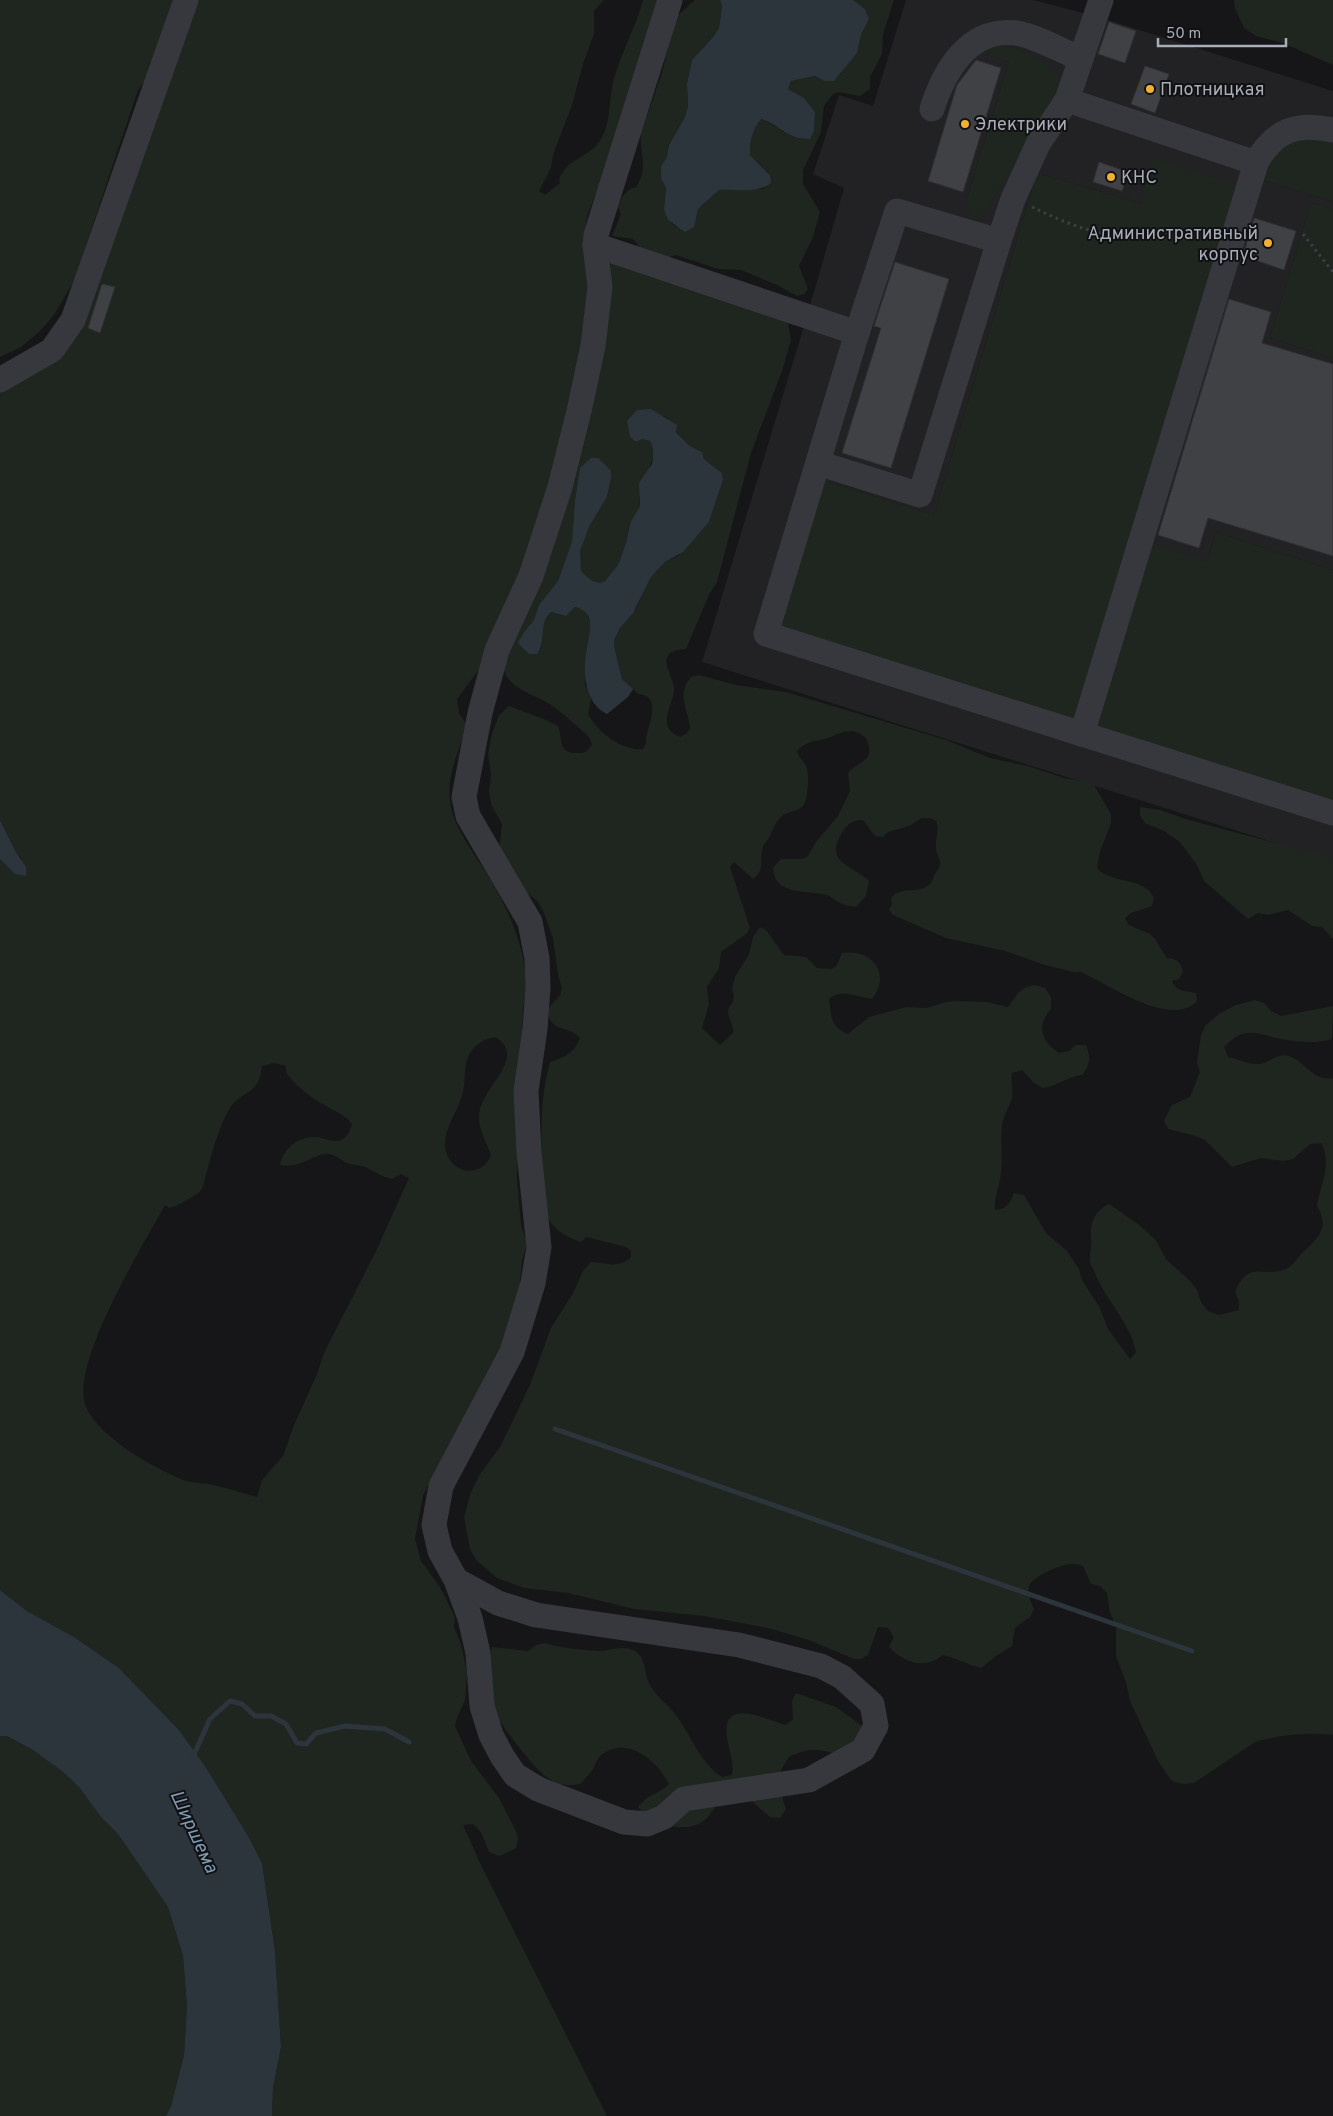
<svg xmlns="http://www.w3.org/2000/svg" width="1333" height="2116" viewBox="0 0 1333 2116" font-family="Overpass,sans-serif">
<rect width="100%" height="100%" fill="#161618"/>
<!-- built -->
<path fill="#222225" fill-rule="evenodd" d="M 906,0 L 1033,0 L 1095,16 L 1333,91 L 1333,140 L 1259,179 L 1333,202 L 1333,209 L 1311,203 L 1270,338 L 1333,358 L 1333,570 L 1216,532 L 1207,562 L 1333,802 L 1333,861 L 702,662 L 807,316 L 844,188 L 813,174 L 839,95 L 873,106 ZM 977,51 L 1048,64 L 967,198 L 1009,62 ZM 1037,173 L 1140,203 L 1079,724 L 819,479 L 934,515 Z"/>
<!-- green -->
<g fill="#1e261f" fill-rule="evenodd">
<path d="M 0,0 L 176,0 L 149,76 L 138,90 L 74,281 L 54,315 L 39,332 L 21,347 L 0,357 Z"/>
<path d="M 191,0 L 604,0 L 594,11 L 594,34 L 583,64 L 572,105 L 553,155 L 551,168 L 539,191 L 545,195 L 560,183 L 559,180 C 566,158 590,158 601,139 C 612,121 608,99 614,79 C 621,52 636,27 643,0 L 661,0 L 606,168 L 587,216 L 583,242 L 590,289 L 571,413 L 524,575 L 481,667 L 457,699 L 459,713 L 466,724 C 461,749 446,774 450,801 C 452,821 465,840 475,856 C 500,892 524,937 526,981 C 527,990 524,999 523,1008 L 517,1178 L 521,1225 L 527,1243 L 522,1261 L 519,1293 L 502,1346 L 428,1485 L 423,1496 L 415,1539 L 421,1561 L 440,1587 L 455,1617 L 454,1627 L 461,1644 L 467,1672 L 466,1690 L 465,1700 L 457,1718 L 455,1726 L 471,1761 L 499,1798 L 516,1831 L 518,1839 L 516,1848 L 500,1856 L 489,1852 L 481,1832 L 473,1824 L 463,1825 L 480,1863 L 607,2116 L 272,2116 L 273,2088 L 281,2047 L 275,1951 L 262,1863 L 247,1834 L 205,1766 L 179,1730 L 148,1698 L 119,1668 L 74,1637 L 27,1611 L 0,1590 L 0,859 L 15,874 L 22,859 L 16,852 L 0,820 L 0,391 L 49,362 ZM 495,1037 C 530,1058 478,1088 479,1118 C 479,1131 487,1143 491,1155 C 482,1178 453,1175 446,1152 C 440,1133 460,1109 463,1091 C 466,1079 463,1064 470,1053 C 476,1044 484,1039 495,1037 ZM 274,1063 L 286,1066 L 286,1072 C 293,1084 313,1099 326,1106 C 336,1112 344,1114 352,1124 C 350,1130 348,1137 341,1140 C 332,1143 323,1137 314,1137 C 297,1137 283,1149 280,1165 C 303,1169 315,1152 329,1154 C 336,1155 341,1160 347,1163 C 354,1165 361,1165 367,1168 C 376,1172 382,1177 392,1179 L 401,1174 L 409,1178 L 376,1251 L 324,1353 L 317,1374 L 294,1425 L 283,1456 L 262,1480 L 257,1497 C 241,1493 225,1487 209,1484 C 200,1483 192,1483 183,1480 C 154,1468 102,1439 87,1409 C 66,1369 144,1244 165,1205 L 169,1208 C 176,1207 197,1195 201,1190 C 204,1186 204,1180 206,1175 C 211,1155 218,1131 227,1113 C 240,1088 259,1098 262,1066 Z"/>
<path d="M 695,0 L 720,0 L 722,6 L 719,28 L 713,37 L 692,60 L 687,83 L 688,106 L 685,117 L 669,145 L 667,157 L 661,166 L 661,178 L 666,188 L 664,210 L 668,220 L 676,227 L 695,217 L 698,209 L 719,190 L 763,189 L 770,174 L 750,155 C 750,141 752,130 761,119 C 779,126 789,140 810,139 L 814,131 L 815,112 L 804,98 L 788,89 L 791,81 L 815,76 L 824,81 L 841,74 L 844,66 L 857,53 L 861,35 L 869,19 L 865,9 L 853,0 L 894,0 L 883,34 L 882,54 L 870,77 L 870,89 L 860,96 L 838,92 L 832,95 L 824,106 L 821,132 L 803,170 L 803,184 L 820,212 L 813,237 L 799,266 L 808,289 L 804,294 L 797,296 L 777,285 L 741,270 L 718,269 L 676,255 L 663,259 L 643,251 L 633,239 L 612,236 L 621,214 L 618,207 C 622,197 625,190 636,187 C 649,169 639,152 641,133 L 662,73 L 674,19 Z"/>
<path d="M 1234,0 L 1333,0 L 1333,65 L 1283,43 L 1256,36 L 1244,28 L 1235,8 Z"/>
<path d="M 993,45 L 1008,45 L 1048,64 L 1060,80 L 1060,96 L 987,207 L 982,215 L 971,217 L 967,198 L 1009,62 L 976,51 Z"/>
<path d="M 1288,139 L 1333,140 L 1333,202 L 1259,179 L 1266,157 Z"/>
<path d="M 1153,158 L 1242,187 L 1079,724 L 774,630 L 819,479 L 934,515 L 1037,173 L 1140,203 Z"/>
<path d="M 1311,203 L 1333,209 L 1333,358 L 1270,338 Z"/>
<path d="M 611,256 L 787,317 L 791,340 L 782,371 L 751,453 L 717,582 L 709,595 L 686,649 C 650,651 675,676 674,690 C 673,706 655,727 680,737 L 686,734 L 690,729 C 689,708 675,697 691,677 L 699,675 L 736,685 L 786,692 L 946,740 L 990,758 L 1028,766 L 1064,778 L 1087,782 L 1094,785 L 1111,814 L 1111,823 L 1100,852 L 1097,868 C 1112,885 1145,876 1154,898 L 1152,906 L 1131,913 L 1125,918 L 1129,925 L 1150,934 L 1155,939 L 1167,958 C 1178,959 1181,962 1183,972 L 1179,979 L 1172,981 C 1177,992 1185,991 1196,993 L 1197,1001 C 1171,1029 1108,984 1081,972 L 1074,972 L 1045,965 L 1005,951 L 946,938 L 893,915 L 889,910 L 892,904 L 891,898 C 902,885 919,895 930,884 C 933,881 933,877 935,874 C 937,870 940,869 940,863 C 940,858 936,854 936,848 C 935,838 940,831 936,821 L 930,818 L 922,818 L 909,826 L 888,832 L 883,837 L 875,836 L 863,820 C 854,820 848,823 843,831 C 823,863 850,863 869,881 L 866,896 L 856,907 C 849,906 843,905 837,901 C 833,899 831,896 827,895 C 808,890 774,896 773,868 L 781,859 L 803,859 L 808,856 L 816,842 L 838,816 L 850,791 L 848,773 C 858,760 877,763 866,738 C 854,728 845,731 833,736 C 818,743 812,737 797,751 C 799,758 802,759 805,764 C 810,772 808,794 805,802 C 800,813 790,810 782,816 C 774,822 772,834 766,842 C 756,854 768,870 753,879 L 734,862 L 730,867 L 750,928 L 746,934 L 721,952 L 719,968 L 707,987 L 709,1004 L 702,1028 L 720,1045 L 734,1032 L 728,1013 L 729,1007 L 733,1002 L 734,995 L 732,989 L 735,977 L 749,954 L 753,937 L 760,927 L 766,930 L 784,955 L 806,957 L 817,968 L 832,969 L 837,965 L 842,953 C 872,948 892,974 872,999 C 858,997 840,988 829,999 C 832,1017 829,1025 848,1034 L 869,1017 L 907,1007 L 927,1008 L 946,1002 L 955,1001 L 987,1002 L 1008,1007 L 1019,992 L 1026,987 L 1035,985 L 1045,988 L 1051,997 L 1051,1009 C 1036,1026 1041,1041 1059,1053 L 1069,1051 L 1076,1045 L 1086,1045 C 1091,1058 1090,1065 1082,1075 C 1067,1077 1057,1086 1043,1088 L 1034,1083 L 1022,1070 L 1012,1073 C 1011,1081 1013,1089 1012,1097 C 1010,1107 1003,1115 1002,1126 C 1000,1141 1003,1157 1001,1172 C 1000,1186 994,1196 995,1210 C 1006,1209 1010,1204 1014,1193 L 1024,1195 L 1046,1233 L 1066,1250 L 1079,1269 L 1082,1280 L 1100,1308 L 1108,1329 L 1130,1359 L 1136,1352 C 1130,1322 1106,1301 1095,1273 C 1094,1270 1091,1266 1090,1262 C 1089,1255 1092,1246 1091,1239 C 1090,1223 1094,1211 1109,1204 L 1138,1224 L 1155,1239 L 1166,1259 L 1190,1281 L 1197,1290 L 1201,1302 L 1208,1311 L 1219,1315 L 1239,1310 L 1239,1301 L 1235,1292 C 1249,1260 1260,1277 1283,1270 C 1292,1268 1297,1258 1303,1252 C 1318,1239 1330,1227 1317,1206 C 1320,1185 1333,1163 1321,1143 L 1310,1144 L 1293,1159 L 1283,1161 L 1261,1158 L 1232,1167 L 1205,1140 L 1196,1136 L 1168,1129 L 1164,1121 L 1172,1105 L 1190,1097 L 1200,1072 L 1197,1063 L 1201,1035 L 1205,1026 L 1219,1014 L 1236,1005 L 1255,1000 L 1264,1003 L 1271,1011 L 1281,1016 L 1333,1006 L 1332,1039 C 1315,1044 1299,1042 1281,1039 C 1256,1034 1245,1025 1224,1047 L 1228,1057 C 1238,1059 1250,1065 1259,1064 C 1270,1063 1277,1052 1289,1056 C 1306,1062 1313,1082 1333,1078 L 1333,1735 C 1310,1732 1277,1735 1255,1742 L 1194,1783 L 1184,1784 L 1174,1782 L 1168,1776 L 1158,1761 L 1130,1701 L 1126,1682 L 1116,1656 L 1116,1628 L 1110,1612 L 1107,1593 L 1100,1586 L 1091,1584 L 1083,1566 C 1079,1565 1075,1563 1071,1564 C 1061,1564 1032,1577 1029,1586 C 1027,1594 1031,1602 1034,1609 L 1030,1617 L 1015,1628 L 1012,1646 L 996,1656 L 981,1668 C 968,1665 957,1658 943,1655 C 924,1670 905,1663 889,1647 L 894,1637 L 888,1628 L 878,1627 L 868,1655 L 861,1659 L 854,1659 L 809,1640 L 768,1628 L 704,1616 L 634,1609 L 568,1593 L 524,1588 L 497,1578 L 477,1561 L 470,1549 L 464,1517 L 471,1492 L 480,1474 L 500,1447 L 530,1385 L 551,1328 L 572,1295 L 583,1271 L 591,1262 C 606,1262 618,1270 631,1257 L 631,1251 L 626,1247 L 586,1237 L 581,1242 C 568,1238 554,1230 548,1218 C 542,1206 543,1193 543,1180 C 541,1141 539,1100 550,1062 C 564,1057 574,1054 580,1038 C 569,1025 548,1033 548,1009 L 560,995 L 562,988 L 558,975 L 553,938 L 544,913 L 538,902 L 523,889 L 499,850 L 502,824 L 492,806 L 489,793 L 491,774 L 488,754 L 492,734 L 499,715 L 509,706 L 544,719 L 558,726 C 564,741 556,754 580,753 C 586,753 589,750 592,744 L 589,737 C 578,727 566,716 554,707 C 537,694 508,691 503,667 L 609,289 ZM 664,416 L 676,425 L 676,431 L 690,446 L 702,452 L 704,459 L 722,473 L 723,480 L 709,522 L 678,556 L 665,562 L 651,577 L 636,608 L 620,628 L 614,640 L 614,646 L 622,679 L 638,694 C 666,696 644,730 646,744 L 643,749 C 621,751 598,732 588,714 L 591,699 L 585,685 L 586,651 L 592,628 L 587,614 L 582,609 L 575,607 L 566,616 L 551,612 C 540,621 544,636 541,649 L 519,643 L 524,632 L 534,620 L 539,605 L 558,581 L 572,541 L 575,500 L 580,468 L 611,478 L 607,497 L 589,527 L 579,551 L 581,571 C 588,578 594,584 604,582 L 618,565 L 626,543 L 631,521 L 640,506 L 639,498 L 653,457 L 653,449 L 650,441 L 642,439 L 636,442 L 630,437 Z"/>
<path d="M 1216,532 L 1333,570 L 1333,802 L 1093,727 L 1148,542 L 1207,562 Z"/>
<path d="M 1140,807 L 1160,810 L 1189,820 L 1333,858 L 1333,939 L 1322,927 L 1312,926 L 1288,910 L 1268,915 L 1258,913 L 1248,919 L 1204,881 L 1197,865 L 1180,842 L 1164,831 L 1145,823 L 1140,816 Z"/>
<path d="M 545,1643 C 560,1648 583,1650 598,1651 C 610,1651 624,1644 635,1651 C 647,1658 644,1675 650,1685 C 656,1696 667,1704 675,1714 C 690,1733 700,1763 722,1777 L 732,1775 C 734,1761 729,1751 727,1737 C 721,1696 765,1719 785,1725 L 793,1720 L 792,1701 L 796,1693 L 836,1707 L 862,1726 L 846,1758 C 825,1749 809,1746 789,1757 C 774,1778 779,1786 786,1809 L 780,1818 L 770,1817 L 748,1798 L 722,1798 C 716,1805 710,1817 702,1822 C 683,1835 650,1822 638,1807 C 646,1795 659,1794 669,1784 C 657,1760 626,1734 600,1756 C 597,1759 595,1765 593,1769 C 589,1775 585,1779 580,1784 C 551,1790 538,1770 521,1750 C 511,1737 500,1724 494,1708 C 490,1696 489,1659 492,1647 L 528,1651 L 536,1645 Z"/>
<path d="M 0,1736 L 7,1736 L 33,1750 L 63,1772 L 79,1787 L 101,1817 L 118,1834 L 168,1907 L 183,1956 L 187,2007 L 184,2055 L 171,2106 L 166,2116 L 0,2116 Z"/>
</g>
<!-- water -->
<g fill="#2c353c">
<path d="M 720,0 L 853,0 L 865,9 L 869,19 L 861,35 L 857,53 L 834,81 L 824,81 L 815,76 L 791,81 L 788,89 L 804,98 L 815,112 L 814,131 L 810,139 C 787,140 780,125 761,119 C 752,130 750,141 750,155 L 770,175 L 771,183 C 756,194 737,189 719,190 L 698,209 L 694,227 L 685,232 L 668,220 L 664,210 L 666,188 L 661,178 L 661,166 L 667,157 L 669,145 L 685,117 L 688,106 L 687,83 L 692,60 L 713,37 L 719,28 L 722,6 Z"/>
<path d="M 651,409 L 677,425 L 676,432 L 690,446 L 702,452 L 704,459 L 722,473 L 723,480 L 709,522 L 683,552 L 665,562 L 651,577 L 633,613 L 620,628 L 614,640 L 614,646 L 622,679 L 633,689 L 628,697 L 607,714 C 585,703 583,675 586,653 C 588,636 599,613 575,607 L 566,616 L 551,612 C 538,623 547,641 537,654 L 529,654 L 518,643 L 524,632 L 534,620 L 539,605 L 558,581 L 572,541 L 575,500 L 580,468 L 591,458 L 598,458 L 611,471 L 611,478 L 607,497 L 589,527 L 580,551 L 581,571 C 588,578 594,584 604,582 L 618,565 L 626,543 L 631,521 L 640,506 L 639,483 L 652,464 L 653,457 L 653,449 L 650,441 L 642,439 L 636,442 L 630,437 L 627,421 L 637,410 Z"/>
<path d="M 0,820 L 16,852 L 26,867 L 26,876 L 15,874 L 0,859 Z"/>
<path d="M 0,1590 L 27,1611 L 74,1637 L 119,1668 L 148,1698 L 179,1730 L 205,1766 L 247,1834 L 262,1863 L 275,1951 L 281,2047 L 273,2088 L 272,2116 L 166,2116 L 171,2106 L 184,2055 L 187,2007 L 183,1956 L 168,1907 L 118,1834 L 101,1817 L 79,1787 L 63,1772 L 33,1750 L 7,1736 L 0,1736 Z"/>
</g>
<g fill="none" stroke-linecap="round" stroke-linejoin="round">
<!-- stream -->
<g stroke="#2c353c" stroke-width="5">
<path d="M 555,1429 L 1192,1651"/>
<path d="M 192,1759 L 210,1719 L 230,1701 L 242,1704 L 255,1716 L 271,1716 L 286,1724 L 297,1743 L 306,1744 L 316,1733 L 345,1726 L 385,1729 L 409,1742"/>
</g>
</g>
<!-- building -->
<g fill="#404145" stroke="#303034">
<path d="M 1109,22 L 1136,31 L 1125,63 L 1098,54 Z"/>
<path d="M 976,60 L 1001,68 L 963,192 L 928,181 L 957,85 Z"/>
<path d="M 1145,66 L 1169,74 L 1155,113 L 1131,104 Z"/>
<path d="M 1099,162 L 1128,172 L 1122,191 L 1093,182 Z"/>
<path d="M 1254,218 L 1296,231 L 1284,270 L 1243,256 Z"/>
<path d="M 895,262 L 949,279 L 891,468 L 842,453 L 881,328 L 874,326 Z"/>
<path d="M 102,284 L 115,287 L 100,333 L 88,328 Z"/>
<path d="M 1229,299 L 1271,312 L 1262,343 L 1333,364 L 1333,556 L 1208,518 L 1199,548 L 1158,535 Z"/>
</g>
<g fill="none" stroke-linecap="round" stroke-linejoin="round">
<!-- path -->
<g stroke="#3d3f44" stroke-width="3" stroke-dasharray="2.5 4" stroke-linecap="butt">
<path d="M 1032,207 C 1059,220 1087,232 1116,236 C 1148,241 1181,238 1213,237"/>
<path d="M 1303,234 L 1333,272"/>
</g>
<!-- minor -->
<g stroke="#37383d" stroke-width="25">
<path d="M 1067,100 L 1256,163 C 1274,130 1297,122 1333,130"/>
<path d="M 932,109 C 944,71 969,27 1016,33 C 1034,35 1064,52 1081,59"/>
<path d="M 1256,163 L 1082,734 L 1333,813"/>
<path d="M 595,245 L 857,333"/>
<path d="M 0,380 L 52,350 L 73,320 L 186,0"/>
<path d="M 818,463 L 920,495 L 999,241"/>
<path d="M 1082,734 L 766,634 L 857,333 L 897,211 L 999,241 L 1013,199 L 1038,144 L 1067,100 L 1101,0"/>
<path d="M 456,1580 L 498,1603 L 536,1615 L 739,1645 L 821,1666 L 842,1677 L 872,1704 L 876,1726 L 863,1750 L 809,1780 L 684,1799 L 664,1817 L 647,1824 L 624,1822 L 538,1789 L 515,1775 L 502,1756 L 491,1735 L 482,1706 L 478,1653 L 470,1618 L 456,1580 L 440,1551 L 434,1525 L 441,1486 L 512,1352 L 533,1283 L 539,1247 L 529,1152 L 526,1091 L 535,1029 L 538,987 L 537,958 L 530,922 L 468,816 L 464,797 L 480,713 L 497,650 L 531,576 L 560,487 L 579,411 L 593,346 L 600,287 L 595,245 L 596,235 L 670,0"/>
</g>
</g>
<!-- markers -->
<g fill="#f2b134" stroke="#111113" stroke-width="2">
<circle cx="1150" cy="89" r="5"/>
<circle cx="965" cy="124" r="5"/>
<circle cx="1111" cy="177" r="5"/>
<circle cx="1268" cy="243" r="5"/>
</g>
<g text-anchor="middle" stroke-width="4" stroke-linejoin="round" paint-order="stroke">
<!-- poi labels -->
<g font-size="18" fill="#a8adb8" stroke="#111113" text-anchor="start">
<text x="1160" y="95">Плотницкая</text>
<text x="975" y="130">Электрики</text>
<text x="1121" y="183">КНС</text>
<text x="1258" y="239" text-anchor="end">Административный<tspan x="1258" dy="21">корпус</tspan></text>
</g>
<!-- water labels -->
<g font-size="19" font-style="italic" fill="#7f9bb3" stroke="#111113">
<text transform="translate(195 1831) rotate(65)" y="7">Ширшема</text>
</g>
</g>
<!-- scale -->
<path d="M1158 38v8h128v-8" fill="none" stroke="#a8adb8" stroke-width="2.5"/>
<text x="1166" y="38" font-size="15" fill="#a8adb8" stroke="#111113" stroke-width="4" paint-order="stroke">50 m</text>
</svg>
